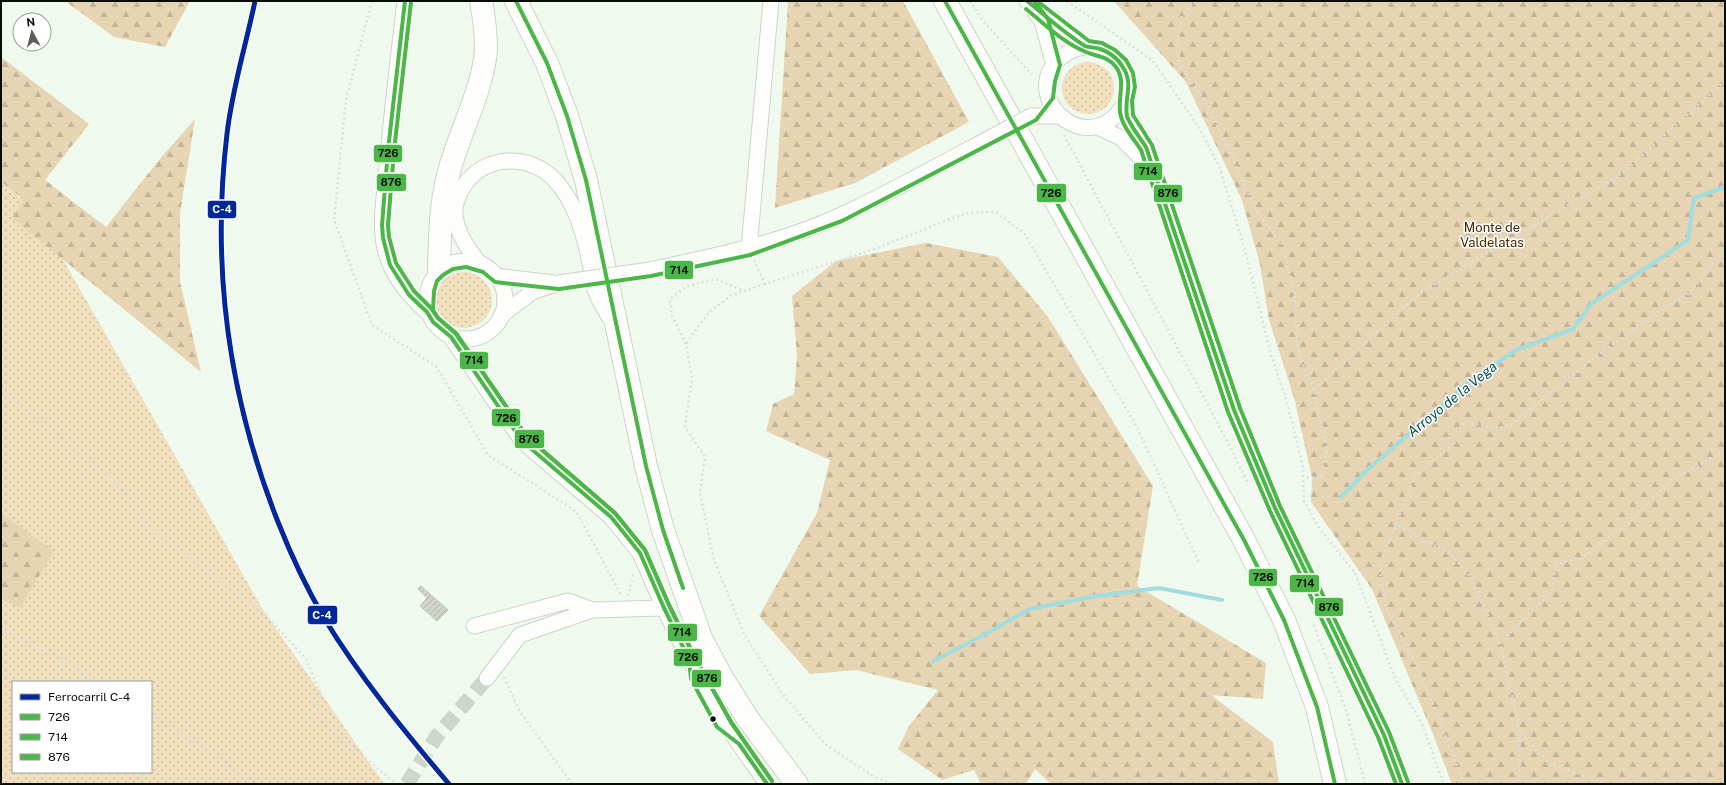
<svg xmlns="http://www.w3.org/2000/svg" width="1726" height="785" viewBox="0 0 1726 785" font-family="'Public Sans',sans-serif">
<defs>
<pattern id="green-dots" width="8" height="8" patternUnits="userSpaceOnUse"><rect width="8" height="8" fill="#f1dfbd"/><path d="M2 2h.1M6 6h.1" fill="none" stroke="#cdbea1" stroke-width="1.8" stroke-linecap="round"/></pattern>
<pattern id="forest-firs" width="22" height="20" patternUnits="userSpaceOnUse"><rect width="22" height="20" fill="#e6d4b3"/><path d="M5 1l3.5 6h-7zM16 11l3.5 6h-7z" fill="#c4b598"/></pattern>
<pattern id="building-hatch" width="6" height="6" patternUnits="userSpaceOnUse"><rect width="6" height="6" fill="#d1d5c9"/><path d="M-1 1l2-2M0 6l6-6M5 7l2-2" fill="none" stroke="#b2b6ab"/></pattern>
</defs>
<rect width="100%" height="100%" fill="#f0f9ed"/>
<!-- green -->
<g fill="url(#green-dots)" fill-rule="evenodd">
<circle cx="1088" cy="88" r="26"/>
<path d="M 1,151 L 263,610 L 384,784 L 1,784 ZM 13,682 L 151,682 L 151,772 L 13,772 Z"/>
<circle cx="464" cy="300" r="28"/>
</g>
<!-- forest -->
<g fill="url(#forest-firs)">
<path d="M 65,1 L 190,1 L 165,47 L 114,37 Z"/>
<path d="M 788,1 L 903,1 L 969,122 L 855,183 L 775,208 Z"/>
<path d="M 1114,1 L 1725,1 L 1725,784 L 1452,784 L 1433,734 L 1372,589 L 1311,502 L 1312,478 L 1295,401 L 1269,320 L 1260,264 L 1242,200 L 1186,82 Z"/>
<path d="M 1,57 L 89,124 L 45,180 L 106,227 L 159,160 L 195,119 L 180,213 L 180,282 L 201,372 L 12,218 L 24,199 L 1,182 Z"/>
<path d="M 926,243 L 998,257 L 1048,317 L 1153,486 L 1137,586 L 1266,663 L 1263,699 L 1211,695 L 1273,742 L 1279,784 L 1051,784 L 1035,769 L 1026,784 L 981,784 L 974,770 L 942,780 L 898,749 L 909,726 L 938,690 L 856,670 L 810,674 L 759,616 L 817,513 L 830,460 L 766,431 L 773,404 L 794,394 L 797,357 L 792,296 L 836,261 Z"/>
<path d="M 1,513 L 54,551 L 20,608 L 1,599 Z"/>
</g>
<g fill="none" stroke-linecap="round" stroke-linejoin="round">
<!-- stream -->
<g stroke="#a0ddde" stroke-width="4">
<path d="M 1341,497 L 1367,470 L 1472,380 L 1516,350 L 1573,329 L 1591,304 L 1688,240 L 1694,198 L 1725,187"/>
<path d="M 933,661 L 980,637 L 1030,609 L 1096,596 L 1159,588 L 1222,600"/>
</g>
</g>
<!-- building -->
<path fill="url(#building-hatch)" stroke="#c1c5b9" d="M 421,586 L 448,610 L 437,621 L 420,606 L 427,598 L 418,589 Z"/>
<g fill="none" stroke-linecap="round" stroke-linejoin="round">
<!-- minor-tunnel -->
<path stroke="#cdd6ca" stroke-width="15" stroke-dasharray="15 8" stroke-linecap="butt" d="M 407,784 L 437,736 L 487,678"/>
<!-- minor casing -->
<g stroke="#ccd4c9" stroke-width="17">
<g id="minor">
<path d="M 405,1 C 398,60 391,118 386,177 C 384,202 379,228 386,253 C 393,277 409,296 427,312"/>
<path d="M 1027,1 L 1064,31 L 1087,47"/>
<path d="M 1034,11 L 1042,21 L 1054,65"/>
<path d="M 1126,101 C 1092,163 1021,102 1056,62 C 1063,55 1070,50 1079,48 C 1095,45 1109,50 1120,63 C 1133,79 1124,97 1127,115 C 1129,124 1141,139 1146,147 L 1234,410 L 1275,508 L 1384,735 L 1402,784"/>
<path d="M 1031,116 L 1059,116"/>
<path d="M 1098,127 L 1121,138 L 1139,156 L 1149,170"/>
<path d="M 749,249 L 771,1"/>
<circle cx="466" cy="300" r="39"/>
<path d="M 479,263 C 468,248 457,234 455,215 C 454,204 459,193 465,184 C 487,154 530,154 555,180 C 576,203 584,234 590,263 C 592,272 593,283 596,292 C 599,301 605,309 609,317"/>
<path d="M 650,270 C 714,256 778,244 839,216 C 884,196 929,170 973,147"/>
<path d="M 496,276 L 554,283"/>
<path d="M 502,315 L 532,292 L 559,283"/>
<path d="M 451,337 L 522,441 L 611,517 L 640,553 L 664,608 L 689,659 L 726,725 L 767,784"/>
<path d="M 474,626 L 568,601 L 592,610"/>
<path d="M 487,678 L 520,635 L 592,610 L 664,608"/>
</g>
</g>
<!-- highway casing -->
<g stroke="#ccd4c9" stroke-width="24">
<g id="highway">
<path d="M 516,1 L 547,63 L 567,116 L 586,180 L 646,466 L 663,530 L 701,638 L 721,676 L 748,719 L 797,784"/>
<path d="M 945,1 L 1244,540 L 1284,620 L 1317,707 L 1335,784"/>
<path d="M 439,270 C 440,234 440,203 450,168 C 460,132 484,86 486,49 C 486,33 484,17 481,1"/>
</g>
</g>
<!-- path -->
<g stroke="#dce0db" stroke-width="2.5" stroke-dasharray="2 3" stroke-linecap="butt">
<path d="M 372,1 L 346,100 L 334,220 L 372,325 L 437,367 L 488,455 L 576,511 L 621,595"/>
<path d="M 970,1 L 983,21 L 1032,75"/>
<path d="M 1067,1 L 1153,61 L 1200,129 L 1219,166 L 1243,243 L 1271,354 L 1286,399 L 1303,467 L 1304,501 L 1319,528 L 1355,573 L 1395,678 L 1421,722 L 1444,784"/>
<path d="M 1195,1 L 1182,16 L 1179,31 L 1177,52 L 1182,68 L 1204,100 L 1233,158 L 1235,165 L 1258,214 L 1284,246 L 1295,299 L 1297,345 L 1306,374 L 1314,390 L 1327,449 L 1321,478 L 1305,477"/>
<path d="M 1064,135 L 1233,452 L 1247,482"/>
<path d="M 754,260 L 765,284 L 872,250 L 966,213 L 995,212 L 1024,233 L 1138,429 L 1199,563"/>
<path d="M 765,284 L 732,295 L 709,312 L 686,344 L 692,379 L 685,427 L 705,457 L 700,493 L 714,560 L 745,636 L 784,696 L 825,744 L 873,776 L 891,784"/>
<path d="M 686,344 L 672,316 L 670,299 L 687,286 L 716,279 L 744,291"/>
<path d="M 1,389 L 127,492 L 143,522 L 262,611 L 306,659 L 320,692 L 317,700 L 318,718 L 396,784"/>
<path d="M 1314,390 L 1417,295 L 1624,172 L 1725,81"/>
<path d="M 1395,523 L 1453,556 L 1471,578 L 1500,643 L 1513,699 L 1519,730 L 1520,768 L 1518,784"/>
<path d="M 628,596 L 633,574"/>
<path d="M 1314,625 L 1346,710 L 1365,784"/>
<path d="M 1,629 L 63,659 L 99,682"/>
<path d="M 1500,643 L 1552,591 L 1556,564 L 1582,558 L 1631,520 L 1669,482 L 1725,450"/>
<path d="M 504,677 L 520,712 L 572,784"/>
<path d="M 58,682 L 63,659"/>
<path d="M 151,715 L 211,752 L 254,784"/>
<path d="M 151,726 L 153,716"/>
<path d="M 1519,730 L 1548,763 L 1608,784"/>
<path d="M 38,784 L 40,772"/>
<path d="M 141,784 L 143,772"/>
<path d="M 1464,784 L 1433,704 L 1410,653 L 1386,607 L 1379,566 L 1415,476 L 1449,447 L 1448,439 L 1466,422 L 1494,428 L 1509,426 L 1594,358 L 1662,309 L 1690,293 L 1725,249"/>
</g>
<!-- minor -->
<use href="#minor" stroke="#fdfefc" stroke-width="15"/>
<!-- highway -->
<use href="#highway" stroke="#fdfefc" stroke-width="22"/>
<!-- minor-bridge casing -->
<g stroke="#ccd4c9" stroke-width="17" stroke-linecap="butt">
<g id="minor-bridge">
<path d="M 973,147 L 1031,116"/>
<path d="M 559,283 L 650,270"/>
</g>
</g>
<!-- minor-bridge -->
<use href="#minor-bridge" stroke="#fdfefc" stroke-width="15"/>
<!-- bus-1 casing -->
<g stroke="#fff" stroke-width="7">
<g id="bus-1">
<path d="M 405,1 L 388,150 L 382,225 L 383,238 L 390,265 L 409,295 L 427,312 L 433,322 L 451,337 L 522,441 L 611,517 L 640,553 L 664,608 L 689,659 L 691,679 L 717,727 L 739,744 L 767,784"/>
<path d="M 516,1 L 547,63 L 567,116 L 586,180 L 646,466 L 663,530 L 683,588"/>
<path d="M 945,1 L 1244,540 L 1284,620 L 1317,707 L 1335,784"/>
<path d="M 1027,1 C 1046,16 1064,33 1085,46 C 1090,48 1095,47 1100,49 C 1112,53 1121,62 1126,73 C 1132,87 1124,101 1127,116 C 1129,124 1141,139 1146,147 L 1234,410 L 1275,508 L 1384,735 L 1402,784"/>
</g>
</g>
<!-- bus-2 casing -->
<g stroke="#fff" stroke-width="7">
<g id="bus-2">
<path d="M 1026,9 C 1045,24 1063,43 1086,52 C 1097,57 1108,56 1116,67 C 1126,81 1118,96 1120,112 C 1122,126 1133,138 1141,150 L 1228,412 L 1270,511 L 1378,737 L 1396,784"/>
<path d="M 772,781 L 731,722 L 694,656 L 669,605 L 645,550 L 615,513 L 527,437 L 456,334 L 438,318 L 433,310 L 434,291 L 437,281 L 443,275 L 453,269 L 466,267 L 483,272 L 495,282 L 559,289 L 651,276 L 750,255 L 842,221 L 1036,120 L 1053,98 L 1055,81 L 1060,65 L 1048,19 L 1034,1"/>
</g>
</g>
<!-- bus-3 casing -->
<g stroke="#fff" stroke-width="7">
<g id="bus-3">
<path d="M 1037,1 L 1089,41 L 1102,43 L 1115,50 L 1126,60 L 1133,73 L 1135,87 L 1132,101 L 1133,115 L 1152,145 L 1240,408 L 1280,506 L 1389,732 L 1408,782"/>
<path d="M 411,2 L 394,151 L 388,225 L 389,237 L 396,263 L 414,291 L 431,308 L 438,318 L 456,333 L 527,437 L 615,513 L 645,550 L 669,605 L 694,656 L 731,722 L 772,781"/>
</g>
</g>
<!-- bus-1 -->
<use href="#bus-1" stroke="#4ab747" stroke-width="4"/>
<!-- bus-2 -->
<use href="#bus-2" stroke="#4ab747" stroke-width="4"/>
<!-- bus-3 -->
<use href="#bus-3" stroke="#4ab747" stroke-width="4"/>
<!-- rail-1 casing -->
<g stroke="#fff" stroke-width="8">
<path id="rail-1" d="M 255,1 C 246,45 232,89 227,134 C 211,267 229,398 278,522 C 291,555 306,587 324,618 C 360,677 404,731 449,784"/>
</g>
<!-- rail-1 -->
<use href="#rail-1" stroke="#00289c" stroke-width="5"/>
</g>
<!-- markers -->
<circle fill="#070d05" stroke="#fff" stroke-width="1.5" cx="713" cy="719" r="3.5"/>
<g text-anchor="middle" stroke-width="3" stroke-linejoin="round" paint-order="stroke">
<!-- park labels -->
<g font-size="13" fill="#442a00" stroke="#fff">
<text x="1492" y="232">Monte de<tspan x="1492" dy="15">Valdelatas</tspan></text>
</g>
<!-- water labels -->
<g font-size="14" font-style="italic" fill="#004e53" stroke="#fff">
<text transform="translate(1452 399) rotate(-39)" y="5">Arroyo de la Vega</text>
</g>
</g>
<g stroke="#fff" stroke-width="1.5">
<rect x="373" y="144" width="30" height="19" rx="4" fill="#4ab747"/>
<rect x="1133" y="162" width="30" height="19" rx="4" fill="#4ab747"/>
<rect x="376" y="173" width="31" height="19" rx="4" fill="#4ab747"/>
<rect x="1036" y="183" width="31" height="20" rx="4" fill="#4ab747"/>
<rect x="1153" y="184" width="30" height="19" rx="4" fill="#4ab747"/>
<rect x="207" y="200" width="30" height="19" rx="4" fill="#00289c"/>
<rect x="664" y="260" width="30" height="20" rx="4" fill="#4ab747"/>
<rect x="459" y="351" width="30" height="19" rx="4" fill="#4ab747"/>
<rect x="491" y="408" width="30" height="19" rx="4" fill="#4ab747"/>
<rect x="514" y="429" width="31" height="20" rx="4" fill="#4ab747"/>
<rect x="1248" y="568" width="30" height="19" rx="4" fill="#4ab747"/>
<rect x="1289" y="574" width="31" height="19" rx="4" fill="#4ab747"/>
<rect x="1314" y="597" width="30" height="20" rx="4" fill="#4ab747"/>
<rect x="307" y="605" width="31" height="20" rx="4" fill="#00289c"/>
<rect x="667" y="623" width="31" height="19" rx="4" fill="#4ab747"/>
<rect x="673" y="648" width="30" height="19" rx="4" fill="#4ab747"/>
<rect x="691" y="669" width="31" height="19" rx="4" fill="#4ab747"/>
</g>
<g font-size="11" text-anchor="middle" font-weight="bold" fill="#fff">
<text x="222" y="213">C-4</text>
<text x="322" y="619">C-4</text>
</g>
<g font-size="11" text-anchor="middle" font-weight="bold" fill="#111">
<text x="388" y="157">726</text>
<text x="1148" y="175">714</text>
<text x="391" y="186">876</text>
<text x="1051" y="197">726</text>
<text x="1168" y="197">876</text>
<text x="679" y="274">714</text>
<text x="474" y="364">714</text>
<text x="506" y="422">726</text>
<text x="529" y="443">876</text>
<text x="1263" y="581">726</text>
<text x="1305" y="587">714</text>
<text x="1329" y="611">876</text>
<text x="682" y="636">714</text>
<text x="688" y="661">726</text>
<text x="707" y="682">876</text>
</g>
<!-- border -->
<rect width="1726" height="785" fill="none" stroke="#070d05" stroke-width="4"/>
<!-- legend -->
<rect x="12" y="681" width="140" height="92" fill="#ffffff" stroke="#9c9e9b"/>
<rect x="20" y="694" width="20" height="6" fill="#00289c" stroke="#9c9e9b"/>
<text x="48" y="701" font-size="12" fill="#070d05">Ferrocarril C-4</text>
<rect x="20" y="714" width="20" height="6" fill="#4ab747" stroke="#9c9e9b"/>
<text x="48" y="721" font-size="12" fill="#070d05">726</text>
<rect x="20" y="734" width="20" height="6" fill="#4ab747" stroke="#9c9e9b"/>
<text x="48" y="741" font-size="12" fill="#070d05">714</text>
<rect x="20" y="754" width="20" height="6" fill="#4ab747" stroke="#9c9e9b"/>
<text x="48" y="761" font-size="12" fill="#070d05">876</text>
<!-- north arrow -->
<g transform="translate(32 32) rotate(353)"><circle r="19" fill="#ffffff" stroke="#9c9e9b"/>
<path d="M0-3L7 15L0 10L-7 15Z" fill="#596056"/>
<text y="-6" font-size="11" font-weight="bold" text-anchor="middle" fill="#070d05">N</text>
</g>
</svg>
